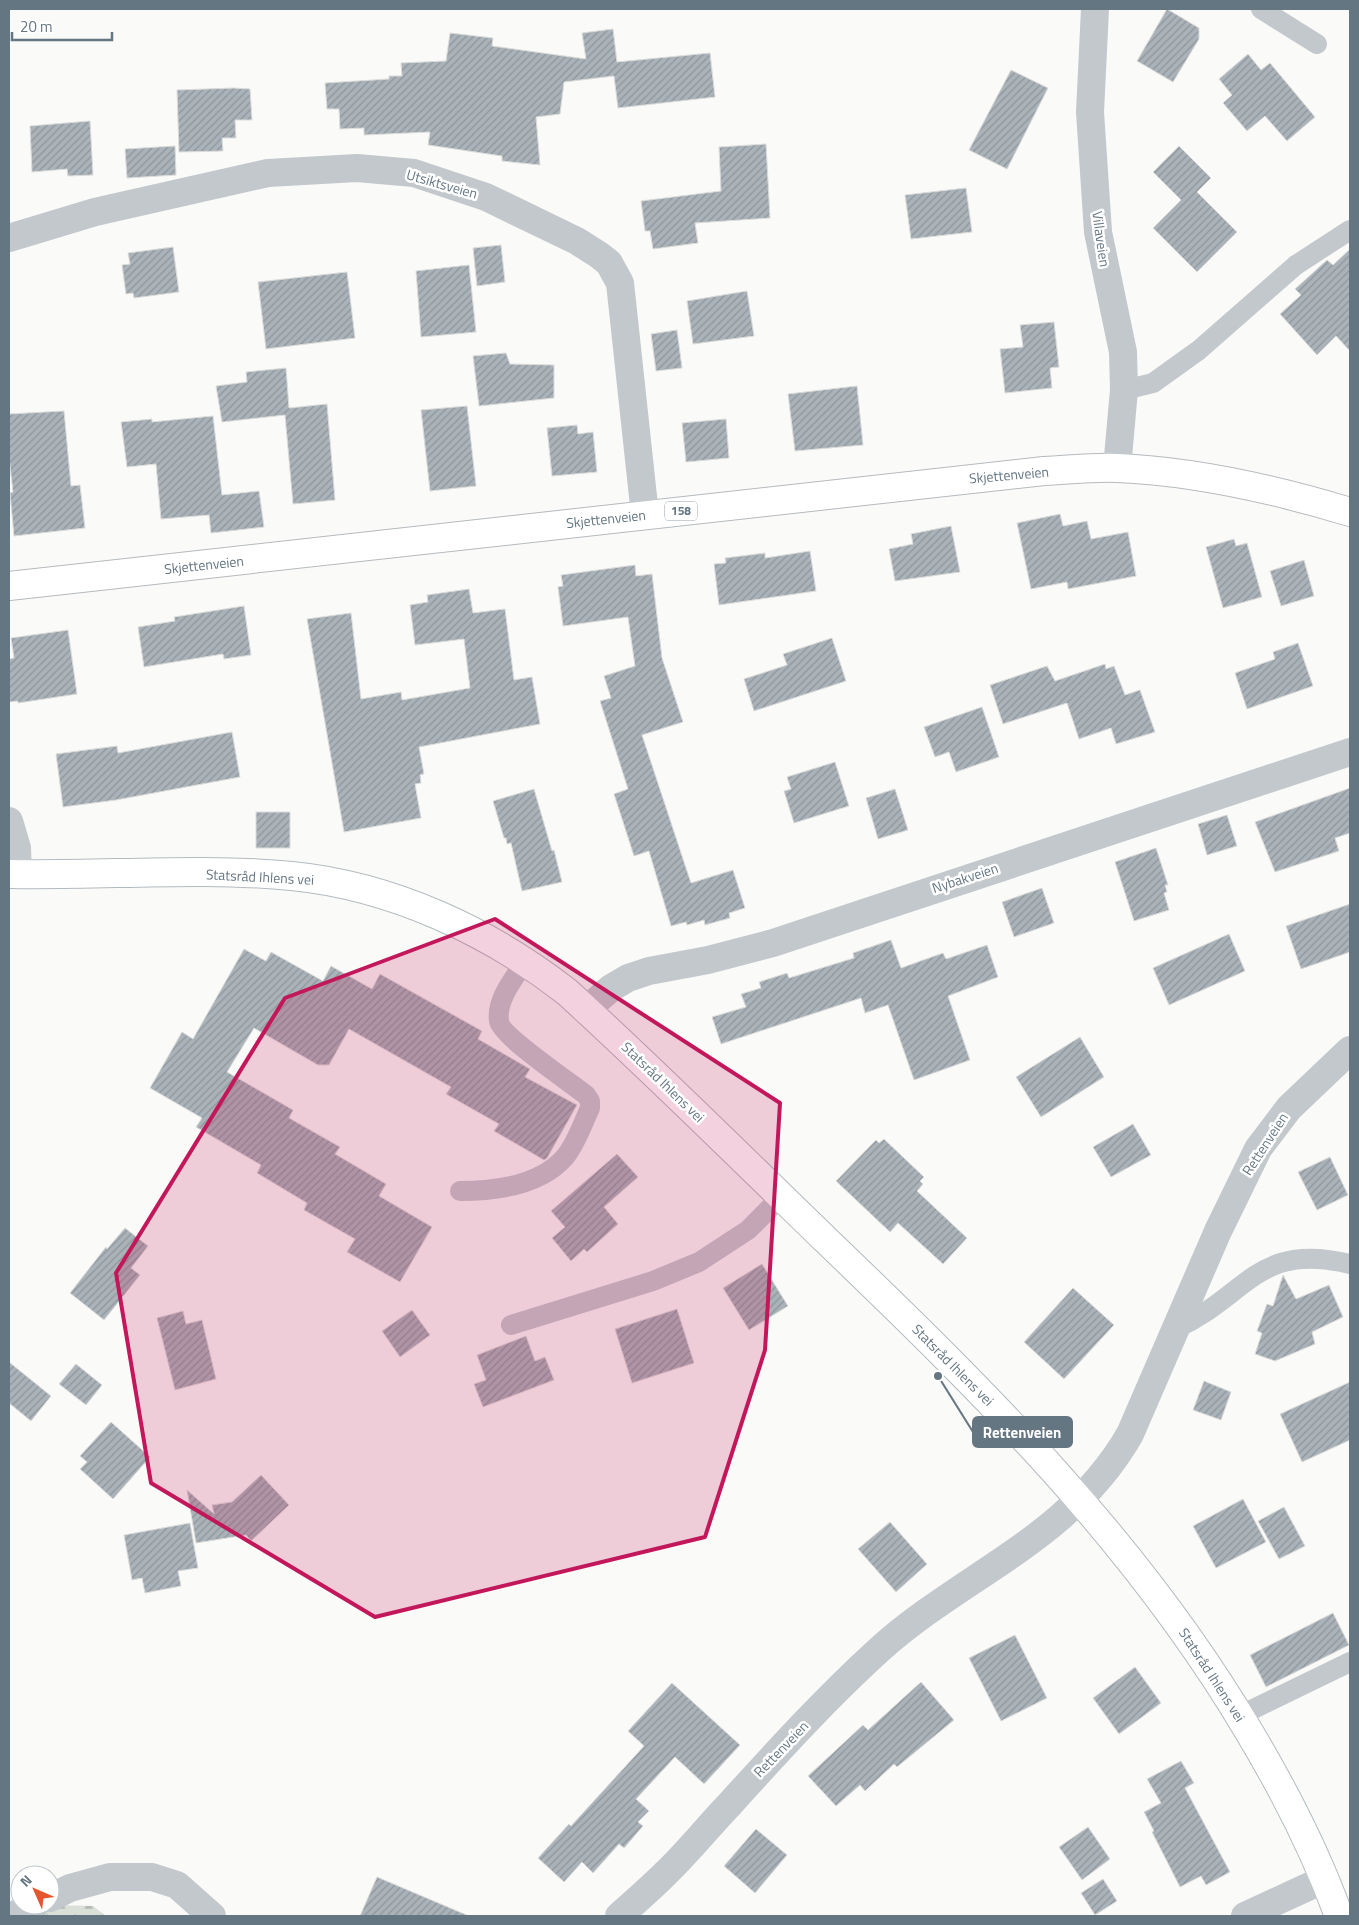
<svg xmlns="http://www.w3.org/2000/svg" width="1359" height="1925" viewBox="0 0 1359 1925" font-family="'Titillium Web',sans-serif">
<defs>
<pattern id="forest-firs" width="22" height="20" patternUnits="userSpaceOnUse" patternTransform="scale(1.25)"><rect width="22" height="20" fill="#dadfd7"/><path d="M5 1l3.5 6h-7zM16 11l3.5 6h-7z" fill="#b4b9b4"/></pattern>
<pattern id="building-hatch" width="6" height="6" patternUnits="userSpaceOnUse" patternTransform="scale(1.25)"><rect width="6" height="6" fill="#aab3b9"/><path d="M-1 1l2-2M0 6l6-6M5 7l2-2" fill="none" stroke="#8e969c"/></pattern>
</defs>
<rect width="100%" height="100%" fill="#fafaf8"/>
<!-- forest -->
<path fill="url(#forest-firs)" d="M 50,1905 L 93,1906 L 106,1916 L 9,1916 Z"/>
<!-- building -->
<g fill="url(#building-hatch)" stroke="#dcdcda">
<path d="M 1167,9 L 1199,28 L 1199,39 L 1173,82 L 1137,61 Z"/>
<path d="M 613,29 L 617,62 L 710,53 L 715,97 L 618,108 L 614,76 L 564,82 L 560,114 L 536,117 L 540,165 L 502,161 L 502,156 L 428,145 L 430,132 L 364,135 L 364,128 L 340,129 L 339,109 L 327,109 L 325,83 L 389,79 L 389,76 L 402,76 L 401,63 L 446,61 L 450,33 L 493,38 L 492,46 L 586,59 L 582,33 Z"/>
<path d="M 1248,54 L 1261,70 L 1270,63 L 1315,117 L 1287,141 L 1265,116 L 1247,131 L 1223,103 L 1232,95 L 1219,79 Z"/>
<path d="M 1011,70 L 1048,88 L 1007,169 L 969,150 Z"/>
<path d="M 234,88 L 250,89 L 252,120 L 235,120 L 236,138 L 222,138 L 223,151 L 179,152 L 177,90 Z"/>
<path d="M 90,121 L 93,175 L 68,176 L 67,169 L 32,172 L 30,126 Z"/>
<path d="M 766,144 L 770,218 L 695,223 L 698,243 L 653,249 L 650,231 L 645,231 L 641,201 L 721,191 L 719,147 Z"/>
<path d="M 175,146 L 176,175 L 127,178 L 125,149 Z"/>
<path d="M 1179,146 L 1211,178 L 1197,192 L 1237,232 L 1197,272 L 1153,228 L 1181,200 L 1153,172 Z"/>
<path d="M 966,188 L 972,232 L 911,239 L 905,195 Z"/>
<path d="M 501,245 L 505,282 L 477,286 L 473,248 Z"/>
<path d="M 173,247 L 179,292 L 134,298 L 133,293 L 126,294 L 122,265 L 130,264 L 128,253 Z"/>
<path d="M 1350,249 L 1350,351 L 1336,336 L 1317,355 L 1280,314 L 1301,295 L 1295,289 L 1327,260 L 1333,265 Z"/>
<path d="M 469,265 L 476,332 L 421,337 L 416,271 Z"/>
<path d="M 347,272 L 355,338 L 266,349 L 258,282 Z"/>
<path d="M 747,291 L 754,336 L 693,344 L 687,301 Z"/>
<path d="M 1054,322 L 1059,367 L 1050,368 L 1052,388 L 1005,393 L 1000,349 L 1023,347 L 1020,325 Z"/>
<path d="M 677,330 L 682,368 L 656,371 L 651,334 Z"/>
<path d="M 506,353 L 510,364 L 554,365 L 554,398 L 479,406 L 473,356 Z"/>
<path d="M 286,368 L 289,408 L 327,404 L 335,500 L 293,504 L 285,415 L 222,422 L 216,386 L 247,382 L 246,372 Z"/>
<path d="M 857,386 L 863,445 L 795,451 L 788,394 Z"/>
<path d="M 467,406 L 476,486 L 430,491 L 421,410 Z"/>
<path d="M 64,411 L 71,486 L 80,485 L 85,528 L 14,536 L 10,493 L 13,492 L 9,457 L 9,414 Z"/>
<path d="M 213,416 L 222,495 L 259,491 L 264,527 L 211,533 L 209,515 L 161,519 L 156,464 L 127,467 L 121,422 L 152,419 L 152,422 Z"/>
<path d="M 726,419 L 729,458 L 686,462 L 682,423 Z"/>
<path d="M 577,425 L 578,434 L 593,432 L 597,472 L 552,476 L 547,428 Z"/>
<path d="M 1060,514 L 1063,526 L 1087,521 L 1091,539 L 1128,532 L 1136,576 L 1068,589 L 1067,582 L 1031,589 L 1017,523 Z"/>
<path d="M 951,526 L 960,572 L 895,581 L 889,549 L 913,544 L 911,534 Z"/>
<path d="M 1234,539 L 1236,546 L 1247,543 L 1262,597 L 1223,608 L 1206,547 Z"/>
<path d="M 810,551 L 816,591 L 719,605 L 714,564 L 726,563 L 725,558 L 765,553 L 765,558 Z"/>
<path d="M 1304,560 L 1314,596 L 1281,606 L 1270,571 Z"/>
<path d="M 635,565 L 636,576 L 652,574 L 662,658 L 683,722 L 642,735 L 691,883 L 733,870 L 745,908 L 729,913 L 730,918 L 705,925 L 704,920 L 687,925 L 686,922 L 671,926 L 649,851 L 634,856 L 614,794 L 628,789 L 600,701 L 611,698 L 604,676 L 635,666 L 628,617 L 563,626 L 558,587 L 563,586 L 561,575 Z"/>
<path d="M 469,589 L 473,613 L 505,609 L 514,680 L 532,677 L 540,724 L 419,747 L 424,774 L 420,775 L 421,783 L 415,784 L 421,818 L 344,832 L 307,619 L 351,613 L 361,699 L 401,692 L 402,700 L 470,688 L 464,639 L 415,645 L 410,605 L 428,602 L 427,595 Z"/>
<path d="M 244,606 L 251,655 L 224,659 L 223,654 L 144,667 L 138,627 L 175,621 L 174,617 Z"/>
<path d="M 68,630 L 77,694 L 18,703 L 18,701 L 9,702 L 9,659 L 14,658 L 11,638 Z"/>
<path d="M 832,638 L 846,681 L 754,711 L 744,679 L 787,665 L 783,654 Z"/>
<path d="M 1298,643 L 1313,686 L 1247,709 L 1235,673 L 1275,659 L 1273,652 Z"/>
<path d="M 1105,664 L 1106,669 L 1114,666 L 1125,695 L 1140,690 L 1155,732 L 1116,744 L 1111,728 L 1079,739 L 1067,703 L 1003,724 L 990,685 L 1047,666 L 1055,681 Z"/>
<path d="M 982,707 L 999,757 L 956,772 L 949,752 L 935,757 L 924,727 Z"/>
<path d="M 232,732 L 240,777 L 116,800 L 63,807 L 56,754 L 117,746 L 118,753 Z"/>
<path d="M 835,762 L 849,806 L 794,823 L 784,791 L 791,789 L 787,777 Z"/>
<path d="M 1350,788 L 1350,833 L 1335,838 L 1339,851 L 1275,872 L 1255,822 Z"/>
<path d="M 534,789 L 552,851 L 554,850 L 562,882 L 522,891 L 511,843 L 507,844 L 506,838 L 504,838 L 493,801 Z"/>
<path d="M 895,789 L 908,830 L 878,839 L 866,798 Z"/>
<rect x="256" y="812" width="34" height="36"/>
<path d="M 1227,815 L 1237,846 L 1207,855 L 1198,824 Z"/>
<path d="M 1156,848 L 1168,885 L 1165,885 L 1167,892 L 1164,893 L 1169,910 L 1134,921 L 1115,862 Z"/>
<path d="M 1042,888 L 1054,923 L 1014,937 L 1002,902 Z"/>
<path d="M 1350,904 L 1350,952 L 1301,969 L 1286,926 Z"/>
<path d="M 1229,934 L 1245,971 L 1169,1005 L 1153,968 Z"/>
<path d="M 891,940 L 901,968 L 943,953 L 946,959 L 987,945 L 998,977 L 948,996 L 970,1060 L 914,1080 L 888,1005 L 865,1013 L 861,998 L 721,1044 L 712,1017 L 746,1007 L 741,994 L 761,988 L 759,982 L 787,973 L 789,978 L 854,958 L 853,953 Z"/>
<path d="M 244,949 L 266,961 L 271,952 L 323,981 L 331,966 L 372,989 L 380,974 L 482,1031 L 478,1039 L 530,1069 L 525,1077 L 577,1105 L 547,1158 L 544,1160 L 494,1131 L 499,1124 L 446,1094 L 451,1087 L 349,1029 L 329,1065 L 318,1065 L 254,1028 L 227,1072 L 293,1110 L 289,1118 L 340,1147 L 335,1154 L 386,1184 L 379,1196 L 432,1227 L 400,1282 L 347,1252 L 355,1239 L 304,1210 L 307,1203 L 257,1173 L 261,1165 L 196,1127 L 202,1118 L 150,1088 L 182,1032 L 193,1039 Z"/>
<path d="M 1080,1037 L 1104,1077 L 1041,1117 L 1016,1077 Z"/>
<path d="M 1133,1124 L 1151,1155 L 1111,1177 L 1093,1147 Z"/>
<path d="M 884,1139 L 924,1177 L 920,1181 L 923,1184 L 917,1191 L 967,1238 L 943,1264 L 898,1223 L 890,1232 L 836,1181 L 876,1140 L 879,1143 Z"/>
<path d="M 617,1154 L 638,1177 L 604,1207 L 618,1224 L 587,1252 L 584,1249 L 571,1261 L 552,1238 L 565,1227 L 551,1211 Z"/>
<path d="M 1330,1157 L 1348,1195 L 1317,1210 L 1298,1172 Z"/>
<path d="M 125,1228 L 148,1246 L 131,1268 L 140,1275 L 104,1320 L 70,1293 L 106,1247 L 107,1249 Z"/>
<path d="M 762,1264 L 788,1306 L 749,1330 L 723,1288 Z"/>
<path d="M 1283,1275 L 1296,1299 L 1329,1285 L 1343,1317 L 1312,1332 L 1315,1344 L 1275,1361 L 1255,1354 L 1262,1333 L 1257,1331 L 1267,1304 L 1273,1306 Z"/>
<path d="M 1073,1288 L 1114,1325 L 1064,1379 L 1024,1342 Z"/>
<path d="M 677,1309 L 694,1363 L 632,1383 L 615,1329 Z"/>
<path d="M 412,1310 L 430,1335 L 400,1357 L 382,1331 Z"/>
<path d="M 183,1311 L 186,1324 L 202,1320 L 216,1379 L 175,1390 L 157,1318 Z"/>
<path d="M 526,1336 L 535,1361 L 545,1357 L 554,1380 L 483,1407 L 474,1384 L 486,1380 L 477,1355 Z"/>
<path d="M 9,1362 L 51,1396 L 31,1421 L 9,1403 Z"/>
<path d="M 76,1364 L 102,1385 L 86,1405 L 59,1384 Z"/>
<path d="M 1204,1381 L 1231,1392 L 1221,1420 L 1193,1410 Z"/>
<path d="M 1350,1382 L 1350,1440 L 1302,1462 L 1280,1414 Z"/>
<path d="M 111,1422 L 150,1457 L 113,1499 L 80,1469 L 87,1462 L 80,1456 Z"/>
<path d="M 261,1475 L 289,1505 L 251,1541 L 246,1535 L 196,1543 L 187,1490 L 214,1514 L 212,1505 L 232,1502 Z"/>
<path d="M 1243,1499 L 1266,1542 L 1216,1568 L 1193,1526 Z"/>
<path d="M 1284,1507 L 1305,1546 L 1279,1559 L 1258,1521 Z"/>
<path d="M 890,1522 L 927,1564 L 896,1592 L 858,1549 Z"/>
<path d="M 190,1523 L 198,1568 L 178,1571 L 181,1586 L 145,1593 L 142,1578 L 132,1580 L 124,1535 Z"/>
<path d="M 1333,1613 L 1349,1645 L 1266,1687 L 1250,1655 Z"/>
<path d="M 1015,1635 L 1047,1698 L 1001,1721 L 969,1658 Z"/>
<path d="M 1135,1667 L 1161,1703 L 1119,1734 L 1093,1698 Z"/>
<path d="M 921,1682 L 954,1720 L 897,1767 L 894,1764 L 865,1791 L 860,1785 L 836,1806 L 808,1776 L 863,1725 L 868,1730 Z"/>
<path d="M 672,1683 L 740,1745 L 704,1784 L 675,1757 L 636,1799 L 649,1811 L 638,1822 L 643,1826 L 624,1848 L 619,1844 L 593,1873 L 582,1862 L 564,1882 L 538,1858 L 569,1824 L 571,1826 L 644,1746 L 628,1731 Z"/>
<path d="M 1181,1761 L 1194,1783 L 1185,1788 L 1230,1872 L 1206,1885 L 1201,1876 L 1180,1887 L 1152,1832 L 1154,1831 L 1144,1812 L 1161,1803 L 1147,1779 Z"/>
<path d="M 1088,1827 L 1110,1859 L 1082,1880 L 1059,1847 Z"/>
<path d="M 756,1829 L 787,1855 L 755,1893 L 724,1866 Z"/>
<path d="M 377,1877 L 469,1916 L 360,1916 Z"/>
<path d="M 1103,1879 L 1117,1901 L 1095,1915 L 1081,1893 Z"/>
</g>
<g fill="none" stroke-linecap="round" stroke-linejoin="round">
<!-- secondary casing -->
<g stroke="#b3babf" stroke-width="30">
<path id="secondary" d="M 9,874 C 103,876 198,867 292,876 C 392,886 489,931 567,992 C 656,1073 741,1158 827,1241 C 985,1393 1135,1540 1248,1730 C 1284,1790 1315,1850 1339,1916"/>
</g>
<!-- primary casing -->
<g stroke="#b5babe" stroke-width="30">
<path id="primary" d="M 9,586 L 1044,471 C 1068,470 1093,467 1117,468 C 1193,471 1277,490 1350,512"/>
</g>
<!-- lane -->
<g stroke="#c3c8cc" stroke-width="20">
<path d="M 1261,9 L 1317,44"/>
<path d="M 1124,390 L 1153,383 L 1199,350 L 1296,265 L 1350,230"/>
<path d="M 460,1191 C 496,1191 540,1186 565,1157 C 576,1144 583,1123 590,1108 L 590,1101 L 586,1095 C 571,1083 501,1036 499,1021 C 496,1000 514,978 525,962"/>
<path d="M 511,1325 L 653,1281 L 699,1262 L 748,1230 L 781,1197"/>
<path d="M 1175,1329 C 1248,1296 1257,1241 1350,1264"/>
<path d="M 1239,1716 L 1350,1662"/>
</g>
<!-- street -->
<g stroke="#c3c8cc" stroke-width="28">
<path d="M 1095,9 L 1090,112 L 1098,232 L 1123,352 L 1124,390 L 1117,468"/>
<path d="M 9,238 L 95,212 L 268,173 L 357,168 L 414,173 L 486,197 L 577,241 L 599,255 L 609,263 L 620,283 L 645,515"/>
<path d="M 9,821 L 17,848 L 18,874"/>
<path d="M 586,1010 L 611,988 L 628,978 L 649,971 L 708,960 L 773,943 L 1350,752"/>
<path d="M 50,1898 L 70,1888 L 110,1877 L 152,1877 L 177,1885 L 212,1916"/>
<path d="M 12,1916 L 35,1905"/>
<path d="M 619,1916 C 635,1902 651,1888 666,1873 C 688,1852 707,1828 728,1806 C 777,1752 826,1698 880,1649 C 965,1573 1070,1539 1130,1434 L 1218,1231 L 1258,1149 L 1289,1108 L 1350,1050"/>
<path d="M 1245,1916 L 1325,1879"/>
</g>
<!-- secondary -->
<use href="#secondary" stroke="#fff" stroke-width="28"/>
<!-- primary -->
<use href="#primary" stroke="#fff" stroke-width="28"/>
</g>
<!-- marked area -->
<path fill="#c2185b" fill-opacity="0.2" stroke="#c2185b" stroke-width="4" stroke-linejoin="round" d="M 495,919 L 780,1103 L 765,1350 L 705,1537 L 375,1617 L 151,1483 L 116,1273 L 285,998 Z"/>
<g text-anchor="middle" stroke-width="5" stroke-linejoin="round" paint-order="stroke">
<!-- shield labels -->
<rect fill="#fff" stroke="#939fa8" stroke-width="1" x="665" y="501.5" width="32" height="19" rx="4"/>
<g font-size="12" font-weight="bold" fill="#657683">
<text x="681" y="515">158</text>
</g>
<!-- street labels -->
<g font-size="14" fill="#657683" stroke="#fff">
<text transform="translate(442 184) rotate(16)" y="5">Utsiktsveien</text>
<text transform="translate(1101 239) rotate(82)" y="5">Villaveien</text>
<text transform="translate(1009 475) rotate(-5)" y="5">Skjettenveien</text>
<text transform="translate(606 519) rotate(-6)" y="5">Skjettenveien</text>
<text transform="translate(204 565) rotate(-6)" y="5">Skjettenveien</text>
<text transform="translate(260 877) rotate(3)" y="5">Statsråd Ihlens vei</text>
<text transform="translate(965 878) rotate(-18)" y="5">Nybakveien</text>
<text transform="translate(663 1082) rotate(44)" y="5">Statsråd Ihlens vei</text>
<text transform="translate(1265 1144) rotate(-57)" y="5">Rettenveien</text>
<text transform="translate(953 1365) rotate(45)" y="5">Statsråd Ihlens vei</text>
<text transform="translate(1212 1675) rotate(57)" y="5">Statsråd Ihlens vei</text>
<text transform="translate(781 1749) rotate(-46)" y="5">Rettenveien</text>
</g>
</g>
<!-- callouts -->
<path fill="none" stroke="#657683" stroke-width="2" d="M938 1376L973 1432"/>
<circle fill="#657683" stroke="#fff" stroke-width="2" cx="938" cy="1376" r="5"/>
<rect fill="#657683" stroke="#657683" stroke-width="2" x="973" y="1417" width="99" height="30" rx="5"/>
<g font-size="15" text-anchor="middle" font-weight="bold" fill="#fff">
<text x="1022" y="1438">Rettenveien</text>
</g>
<!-- border -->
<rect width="1359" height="1925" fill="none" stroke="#657683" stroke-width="20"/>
<!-- north arrow -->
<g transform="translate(35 1890) rotate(315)"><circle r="24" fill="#ffffff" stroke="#c1c8cd"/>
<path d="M0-4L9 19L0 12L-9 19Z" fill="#e4572e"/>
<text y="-8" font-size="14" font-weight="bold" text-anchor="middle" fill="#657683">N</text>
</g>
<!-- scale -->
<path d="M12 32v8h100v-8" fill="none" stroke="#657683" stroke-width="2.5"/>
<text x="20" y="32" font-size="15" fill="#657683" stroke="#ffffff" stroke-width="4" paint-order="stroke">20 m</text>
</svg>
